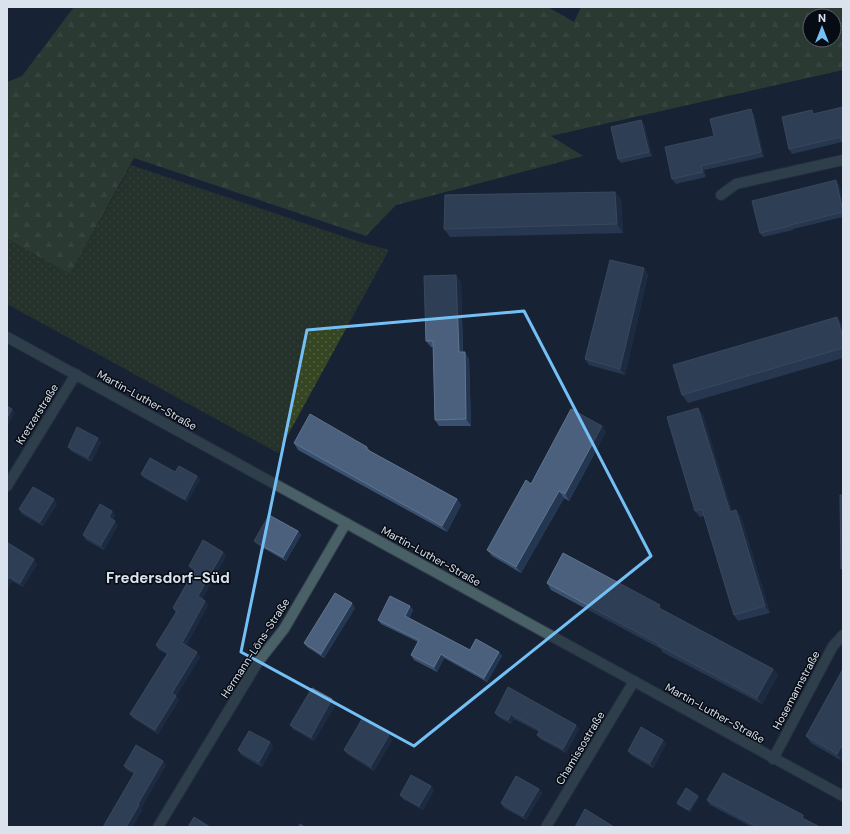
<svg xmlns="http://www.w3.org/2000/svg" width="850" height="834" viewBox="0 0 850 834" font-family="'DM Sans',sans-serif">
<defs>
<pattern id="grass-dots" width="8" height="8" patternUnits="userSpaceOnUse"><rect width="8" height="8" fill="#364622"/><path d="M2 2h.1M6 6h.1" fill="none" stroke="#526042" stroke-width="1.8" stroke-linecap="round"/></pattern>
<pattern id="forest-firs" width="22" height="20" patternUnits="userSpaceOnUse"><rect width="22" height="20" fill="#41542d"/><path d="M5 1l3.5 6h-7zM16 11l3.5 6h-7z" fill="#5c6c4c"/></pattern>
</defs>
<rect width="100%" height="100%" fill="#172334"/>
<!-- grass -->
<path fill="url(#grass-dots)" d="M 131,165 L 363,243 L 389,250 L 278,453 L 7,304 L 7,239 L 70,274 Z"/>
<!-- forest -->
<path fill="url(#forest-firs)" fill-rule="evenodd" d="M 74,7 L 548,7 L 574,22 L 581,7 L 843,7 L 843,70 L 551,136 L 583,156 L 396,205 L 366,236 L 134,158 L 70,274 L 7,239 L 7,82 L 22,76 ZM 810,16 L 834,16 L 834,40 L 810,40 Z"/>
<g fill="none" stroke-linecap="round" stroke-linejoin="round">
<!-- street casing -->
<g stroke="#323e4e" stroke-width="12">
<g id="street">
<path d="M 721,195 L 736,184 L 843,160"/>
<path d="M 7,337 L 843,796"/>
<path d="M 7,486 L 76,374"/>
<path d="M 773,759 L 833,646 L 843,635"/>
<path d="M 158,827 L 258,662 L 284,629 L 346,523"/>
<path d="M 546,827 L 634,681"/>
</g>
</g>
<!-- street -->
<use href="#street" stroke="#496066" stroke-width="10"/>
</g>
<!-- wall -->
<g fill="#39506f">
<path d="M 843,107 L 843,143 L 842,142 L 792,154 L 789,149 L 814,114 Z"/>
<path d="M 754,114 L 764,157 L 704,170 L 706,177 L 676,184 L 672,179 Z"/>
<path d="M 641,120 L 644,124 L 652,156 L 621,163 L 618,159 Z"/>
<path d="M 839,185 L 843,202 L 843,217 L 793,229 L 793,230 L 763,237 L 760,233 Z"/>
<path d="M 615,192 L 621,200 L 623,233 L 450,237 L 444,229 Z"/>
<path d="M 644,268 L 648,275 L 625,375 L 589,365 L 585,359 Z"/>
<path d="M 461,282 L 463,352 L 469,359 L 471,426 L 439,426 L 435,420 L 433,347 L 431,347 L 426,341 Z"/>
<path d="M 843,326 L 843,358 L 688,403 L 682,395 Z"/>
<path d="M 703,415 L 732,511 L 741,516 L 770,613 L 738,621 L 734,615 L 704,516 L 700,517 L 695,511 Z"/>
<path d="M 606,432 L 569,501 L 564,498 L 521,573 L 492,556 L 487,550 L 531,484 Z"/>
<path d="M 101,442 L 91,462 L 71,451 L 68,447 Z"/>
<path d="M 294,443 L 367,447 L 370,451 L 457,499 L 461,505 L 447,532 L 298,450 Z"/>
<path d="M 175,472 L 197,476 L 200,480 L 187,502 L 144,478 L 141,474 Z"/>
<path d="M 57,504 L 43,526 L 22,514 L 19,509 Z"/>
<path d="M 112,511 L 115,515 L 113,520 L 118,525 L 104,550 L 86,540 L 83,535 Z"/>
<path d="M 298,531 L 301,535 L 286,561 L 258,545 L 254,541 Z"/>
<path d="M 7,544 L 37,564 L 23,587 L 12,581 L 7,590 Z"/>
<path d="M 223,552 L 226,556 L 202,599 L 205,601 L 208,605 L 186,646 L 200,657 L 176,696 L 179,700 L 158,734 L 133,718 L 130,714 L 167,654 L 159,650 L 156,645 L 176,613 L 173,608 L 194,571 L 192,570 L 189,566 Z"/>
<path d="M 547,583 L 663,610 L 773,669 L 778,675 L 762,704 L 662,652 L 661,649 L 551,590 Z"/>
<path d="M 410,606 L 413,610 L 409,618 L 470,650 L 499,652 L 502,656 L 487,682 L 444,658 L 437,672 L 414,660 L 411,655 L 418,642 L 381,624 L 378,620 Z"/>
<path d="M 355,608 L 324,658 L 307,647 L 304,643 Z"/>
<path d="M 843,669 L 842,761 L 811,743 L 806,736 Z"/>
<path d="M 508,687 L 576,725 L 579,729 L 566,753 L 540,739 L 537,735 L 539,732 L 514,719 L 511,724 L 498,717 L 495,713 Z"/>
<path d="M 336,704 L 314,741 L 293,729 L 290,725 Z"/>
<path d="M 392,740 L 374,771 L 347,754 L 344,750 Z"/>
<path d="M 663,740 L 666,744 L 653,768 L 631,755 L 628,751 Z"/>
<path d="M 270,742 L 273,747 L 262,767 L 241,755 L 238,750 Z"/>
<path d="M 163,761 L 166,765 L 141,808 L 142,810 L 132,827 L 103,827 L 134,774 L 127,770 L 124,766 Z"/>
<path d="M 431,786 L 434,790 L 423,810 L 403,799 L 400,795 Z"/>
<path d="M 539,789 L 542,793 L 526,820 L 504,808 L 501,803 Z"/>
<path d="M 699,798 L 690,812 L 678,805 L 677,803 Z"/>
<path d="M 707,800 L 806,820 L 820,827 L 752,827 L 710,805 Z"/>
</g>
<!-- shaded-wall -->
<g fill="#243752">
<path d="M 751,109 L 754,114 L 764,157 L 761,152 Z"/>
<path d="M 641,120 L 644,124 L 652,156 L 649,152 Z"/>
<path d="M 701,166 L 704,170 L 706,177 L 703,172 Z"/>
<path d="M 836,180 L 839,185 L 843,202 L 843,212 Z"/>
<path d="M 615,192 L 621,200 L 623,233 L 617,224 Z"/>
<path d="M 644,268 L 648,275 L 625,375 L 620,369 Z"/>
<path d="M 456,275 L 461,282 L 463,359 L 459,352 Z"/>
<path d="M 837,317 L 843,326 L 843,337 Z"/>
<path d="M 465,352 L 469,359 L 471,426 L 466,419 Z"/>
<path d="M 698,408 L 703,415 L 734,518 L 730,512 Z"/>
<path d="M 12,409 L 15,413 L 7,426 L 7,418 Z"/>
<path d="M 602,426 L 606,432 L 569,501 L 565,494 Z"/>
<path d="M 98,438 L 101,442 L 91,462 L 88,457 Z"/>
<path d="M 197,476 L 200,480 L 187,502 L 185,499 Z"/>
<path d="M 559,491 L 564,498 L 521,573 L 516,567 Z"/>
<path d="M 54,499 L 57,504 L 43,526 L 40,522 Z"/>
<path d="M 457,499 L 461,505 L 447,532 L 442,526 Z"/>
<path d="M 736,510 L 741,516 L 770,613 L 765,606 Z"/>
<path d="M 112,511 L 115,515 L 112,522 L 109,517 Z"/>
<path d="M 115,521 L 118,525 L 104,550 L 101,545 Z"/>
<path d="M 298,531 L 301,535 L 286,561 L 283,557 Z"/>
<path d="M 223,552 L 226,556 L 201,601 L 198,596 Z"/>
<path d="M 34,559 L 37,564 L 23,587 L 20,583 Z"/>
<path d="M 9,577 L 12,581 L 7,590 L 7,581 Z"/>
<path d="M 205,601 L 208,605 L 185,648 L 182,643 Z"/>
<path d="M 352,603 L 355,608 L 324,658 L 321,654 Z"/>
<path d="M 410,606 L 413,610 L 408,620 L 405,616 Z"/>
<path d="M 197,652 L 200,657 L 175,698 L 172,693 Z"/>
<path d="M 499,652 L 502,656 L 487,682 L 484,678 Z"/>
<path d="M 441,654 L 444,658 L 437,672 L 434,667 Z"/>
<path d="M 773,669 L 778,675 L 762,704 L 757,698 Z"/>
<path d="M 176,696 L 179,700 L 158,734 L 155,730 Z"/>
<path d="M 332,699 L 336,704 L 314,741 L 311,737 Z"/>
<path d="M 511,714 L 514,719 L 511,724 L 508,720 Z"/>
<path d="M 576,725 L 579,729 L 566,753 L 563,749 Z"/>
<path d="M 389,735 L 392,740 L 374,771 L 371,766 Z"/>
<path d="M 663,740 L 666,744 L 653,768 L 650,763 Z"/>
<path d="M 270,742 L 273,747 L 262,767 L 259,762 Z"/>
<path d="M 843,744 L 843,759 L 842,761 L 837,754 Z"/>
<path d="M 163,761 L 166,765 L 141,808 L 142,810 L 132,827 L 126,827 L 138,804 Z"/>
<path d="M 431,786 L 434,790 L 423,810 L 419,806 Z"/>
<path d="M 539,789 L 542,793 L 526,820 L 523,816 Z"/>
<path d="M 698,796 L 699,798 L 690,812 L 689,810 Z"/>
<path d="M 803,815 L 806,820 L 802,818 Z"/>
</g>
<!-- building -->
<g fill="#4a607d" stroke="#61748e">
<path d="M 843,107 L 843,141 L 842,141 L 841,137 L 789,149 L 782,117 L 812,110 L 813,114 Z"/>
<path d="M 751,109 L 761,152 L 701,166 L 703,172 L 672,179 L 665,147 L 714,136 L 710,119 Z"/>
<path d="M 641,120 L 649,152 L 618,159 L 611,127 Z"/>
<path d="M 836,180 L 843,212 L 790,225 L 790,226 L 760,233 L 752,201 Z"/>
<path d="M 615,192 L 617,224 L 444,229 L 445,195 Z"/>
<path d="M 610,260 L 644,268 L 620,369 L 585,359 Z"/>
<path d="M 456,275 L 459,352 L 465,352 L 466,419 L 435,420 L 433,341 L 426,341 L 424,276 Z"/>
<path d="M 837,317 L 843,337 L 843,348 L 682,395 L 673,365 Z"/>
<path d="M 7,406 L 12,409 L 7,418 Z"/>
<path d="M 698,408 L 730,512 L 736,510 L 765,606 L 734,615 L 702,509 L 695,511 L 667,417 Z"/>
<path d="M 571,409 L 602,426 L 565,494 L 559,491 L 516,567 L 487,550 L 526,480 L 531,484 Z"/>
<path d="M 310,414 L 367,447 L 366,449 L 457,499 L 442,526 L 294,443 Z"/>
<path d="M 77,427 L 98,438 L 88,457 L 68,447 Z"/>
<path d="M 150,458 L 175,472 L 179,466 L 197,476 L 185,499 L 141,474 Z"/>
<path d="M 33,487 L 54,499 L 40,522 L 19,509 Z"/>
<path d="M 840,495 L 843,495 L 843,569 L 841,569 Z"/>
<path d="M 100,504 L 112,511 L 109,517 L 115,521 L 101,545 L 83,535 Z"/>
<path d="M 269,515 L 298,531 L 283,557 L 254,541 Z"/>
<path d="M 203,540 L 223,552 L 198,596 L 205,601 L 182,643 L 197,652 L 172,693 L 176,696 L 155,730 L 130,714 L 168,653 L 156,645 L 177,611 L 173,608 L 195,569 L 189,566 Z"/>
<path d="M 8,543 L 34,559 L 20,583 L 9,577 L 7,581 L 7,544 Z"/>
<path d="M 563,553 L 660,605 L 659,608 L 773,669 L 757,698 L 658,645 L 659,644 L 547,583 Z"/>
<path d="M 335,593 L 352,603 L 321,654 L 304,643 Z"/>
<path d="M 390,596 L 410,606 L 405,616 L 470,650 L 476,639 L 499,652 L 484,678 L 441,654 L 434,667 L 411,655 L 419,640 L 378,620 Z"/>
<path d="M 843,669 L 843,744 L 837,754 L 806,736 Z"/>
<path d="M 508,687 L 576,725 L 563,749 L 537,735 L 540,730 L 511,714 L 508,720 L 495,713 Z"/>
<path d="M 312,688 L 332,699 L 311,737 L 290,725 Z"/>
<path d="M 362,719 L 389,735 L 371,766 L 344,750 Z"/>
<path d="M 641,727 L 663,740 L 650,763 L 628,751 Z"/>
<path d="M 249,731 L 270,742 L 259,762 L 238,750 Z"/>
<path d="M 136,745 L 163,761 L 138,804 L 139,805 L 126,827 L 103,827 L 135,772 L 124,766 Z"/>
<path d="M 723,773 L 803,815 L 802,818 L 820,827 L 758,827 L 707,800 Z"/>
<path d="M 411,775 L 431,786 L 419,806 L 400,795 Z"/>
<path d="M 516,776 L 539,789 L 523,816 L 501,803 Z"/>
<path d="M 686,788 L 698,796 L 689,810 L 677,803 Z"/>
<path d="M 585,809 L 614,827 L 575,827 Z"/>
<path d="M 194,817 L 210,827 L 188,827 Z"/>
<path d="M 300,824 L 305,827 L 298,827 Z"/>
</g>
<!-- marked area -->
<path d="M0 0H850V834H0ZM 524,311 L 651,556 L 414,746 L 241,652 L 307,330 Z" fill="#172334" fill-opacity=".55" fill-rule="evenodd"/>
<path fill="none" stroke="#74c0f6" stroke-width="3" stroke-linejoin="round" d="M 524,311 L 651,556 L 414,746 L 241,652 L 307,330 Z"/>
<g text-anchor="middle" stroke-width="3" stroke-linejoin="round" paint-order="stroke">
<!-- street labels -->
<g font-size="11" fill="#d9e2ed" stroke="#070c14">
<text transform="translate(147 400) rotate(29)" y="4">Martin-Luther-Straße</text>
<text transform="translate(37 414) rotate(-58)" y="4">Kretzerstraße</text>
<text transform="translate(431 556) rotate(29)" y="4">Martin-Luther-Straße</text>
<text transform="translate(255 648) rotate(-57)" y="4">Hermann-Löns-Straße</text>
<text transform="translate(796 690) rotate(-62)" y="4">Hosemannstraße</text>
<text transform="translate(715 713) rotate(29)" y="4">Martin-Luther-Straße</text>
<text transform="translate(580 748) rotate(-59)" y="4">Chamissostraße</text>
</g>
<!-- district labels -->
<g font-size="15" font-weight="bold" fill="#d9e2ed" stroke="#070c14">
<text x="168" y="583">Fredersdorf-Süd</text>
</g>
</g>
<!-- border -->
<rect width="850" height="834" fill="none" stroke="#d9e2ed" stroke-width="16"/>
<!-- north arrow -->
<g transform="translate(822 28)"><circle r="19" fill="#070c14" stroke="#5b626b"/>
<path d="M0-3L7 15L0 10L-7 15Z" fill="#74c0f6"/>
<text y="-6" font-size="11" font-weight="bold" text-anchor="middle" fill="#d9e2ed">N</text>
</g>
</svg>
